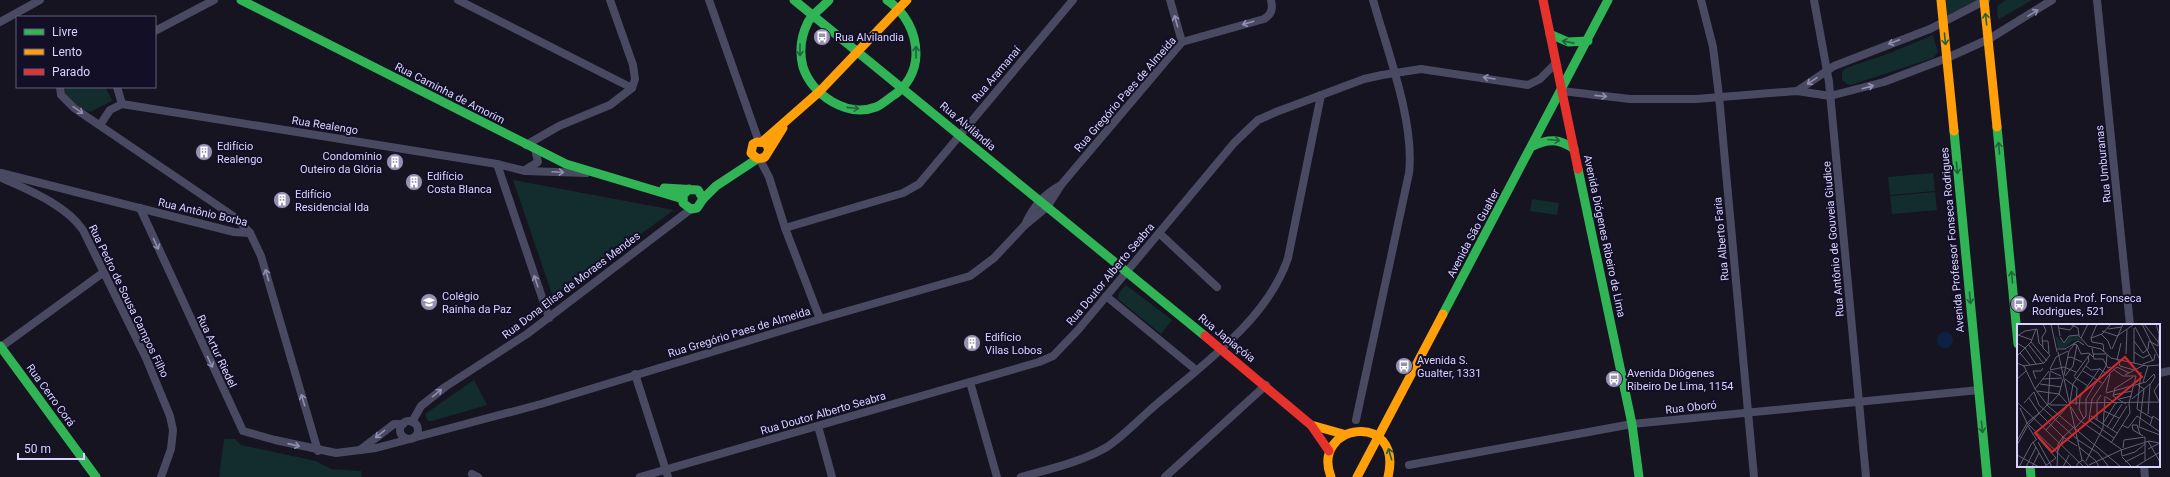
<svg xmlns="http://www.w3.org/2000/svg" width="2170" height="477" viewBox="0 0 2170 477" font-family="Roboto,sans-serif">
<rect width="100%" height="100%" fill="#161421"/>
<!-- green -->
<g fill="#132c2d">
<path d="M 1946,0 L 1978,0 L 1947,16 Z"/>
<path d="M 2006,0 L 2032,0 L 1998,20 L 1997,6 Z"/>
<path d="M 1933,35 L 1938,52 L 1933,58 L 1851,85 L 1847,84 L 1842,80 L 1842,72 L 1846,68 L 1890,53 Z"/>
<path d="M 67,87 L 105,87 L 112,100 L 110,102 L 90,112 C 82,109 68,101 64,93 Z"/>
<path d="M 1933,173 L 1935,191 L 1890,195 L 1888,177 Z"/>
<path d="M 513,180 L 674,210 L 553,297 Z"/>
<path d="M 1935,192 L 1937,210 L 1892,214 L 1890,196 Z"/>
<path d="M 1532,199 L 1559,203 L 1557,215 L 1530,211 Z"/>
<path d="M 1126,285 L 1172,320 L 1161,334 L 1118,299 L 1119,293 Z"/>
<path d="M 474,380 L 487,405 L 432,421 L 428,421 L 425,414 Z"/>
<path d="M 224,439 L 235,439 L 241,445 L 316,461 L 331,469 L 361,471 L 362,477 L 219,477 Z"/>
</g>
<!-- water -->
<circle fill="#0d2144" cx="1945" cy="340" r="8"/>
<g fill="none" stroke-linecap="round" stroke-linejoin="round">
<!-- street -->
<g stroke="#4a4962" stroke-width="8">
<path d="M 458,0 L 632,88"/>
<path d="M 709,0 L 759,142"/>
<path d="M 1170,0 L 1182,42"/>
<path d="M 1701,0 L 1713,47 L 1719,96 L 1754,477"/>
<path d="M 1814,0 L 1829,82 L 1866,477"/>
<path d="M 2097,0 L 2130,325"/>
<path d="M 0,22 L 40,0"/>
<path d="M 155,31 L 214,0"/>
<path d="M 60,87 L 61,95 L 74,108 L 236,218 L 250,233 L 261,256 L 318,451"/>
<path d="M 117,87 L 122,104"/>
<path d="M 1562,91 L 1630,99 L 1696,99 L 1797,91 L 1830,96 L 1884,82 L 1947,58 L 1989,39 L 2052,0"/>
<path d="M 1797,91 L 1834,66 L 1930,29 L 1986,0"/>
<path d="M 122,104 L 497,164 L 525,171 L 586,173"/>
<path d="M 100,125 L 110,110 L 122,104"/>
<path d="M 526,145 L 559,126 L 610,105 L 632,88 L 635,79 L 633,65 L 610,0"/>
<path d="M 760,160 L 769,177 L 785,228 L 820,319"/>
<path d="M 497,164 L 549,318"/>
<path d="M 525,170 L 538,162 L 535,149"/>
<path d="M 1,173 L 234,232 L 250,233"/>
<path d="M 0,177 C 28,190 65,204 83,230 L 146,358 L 170,416 L 173,430 L 171,449 L 161,477"/>
<path d="M 140,208 L 243,431 L 275,440 L 336,453 L 376,448 L 410,439"/>
<path d="M 1025,225 C 1032,208 1044,194 1061,185"/>
<path d="M 785,228 L 903,193 L 919,184 L 1073,0"/>
<path d="M 1159,233 L 1217,287"/>
<path d="M 1106,296 L 1196,370"/>
<path d="M 1,347 L 104,272"/>
<path d="M 2159,373 L 2170,371"/>
<path d="M 635,374 L 668,477"/>
<path d="M 970,382 L 997,477"/>
<path d="M 1356,420 L 1409,173 C 1415,122 1387,50 1373,0"/>
<circle cx="409" cy="430" r="9"/>
<path d="M 412,422 L 421,406 L 445,387 L 527,334 L 691,209"/>
<path d="M 818,426 L 832,477"/>
<path d="M 413,438 L 541,404 L 820,319 L 970,276 L 994,258 L 1024,226 L 1047,207 L 1061,185 L 1182,42 L 1264,19 C 1272,14 1273,9 1271,0"/>
<path d="M 360,450 L 394,424 L 403,424"/>
<path d="M 1409,465 L 1632,424 L 1979,390"/>
<path d="M 2144,466 L 2145,477"/>
<path d="M 472,474 L 478,477"/>
<path d="M 640,477 L 1039,362 L 1053,356 L 1078,330 L 1234,143 L 1258,120 L 1276,112 L 1364,79 L 1382,75 L 1421,69 L 1528,85 L 1540,79 L 1556,63"/>
<path d="M 1021,477 C 1050,469 1081,462 1107,447 C 1125,435 1141,417 1158,403 C 1205,363 1268,318 1288,258 L 1321,95"/>
<path d="M 1165,477 L 1266,385"/>
</g>
<!-- fast -->
<g stroke="#30b455" stroke-width="9">
<path d="M 241,0 L 566,164 L 683,199"/>
<path d="M 794,0 L 1205,336"/>
<path d="M 829,0 C 823,7 812,14 808,22 C 801,36 799,52 803,67 C 812,95 847,118 876,107 C 881,105 887,100 891,97 C 906,88 916,72 916,54 C 916,32 905,12 887,0"/>
<path d="M 1550,34 L 1568,42 L 1588,41"/>
<path d="M 1997,127 L 2018,344"/>
<path d="M 1954,131 L 1987,477"/>
<path d="M 1533,146 C 1549,138 1560,139 1574,149"/>
<path d="M 1578,169 L 1632,424 L 1639,477"/>
<path d="M 664,188 L 698,190 L 703,199 L 697,208 L 691,209 L 683,203 L 683,195 L 689,189"/>
<path d="M 703,199 L 716,186 L 757,159"/>
<path d="M 1443,314 L 1608,0"/>
<path d="M 0,346 L 96,477"/>
<path d="M 2030,466 L 2031,477"/>
</g>
<!-- slow -->
<g stroke="#ff9f0a" stroke-width="9">
<path d="M 1941,0 L 1954,131"/>
<path d="M 1984,0 L 1997,127"/>
<path d="M 762,142 L 819,92 L 907,0"/>
<path d="M 769,150 L 766,143 L 757,142 L 753,144 L 751,153 C 756,158 758,160 765,157 L 783,128"/>
<path d="M 1311,425 L 1343,434"/>
<path d="M 1331,477 C 1310,423 1404,410 1388,477"/>
<path d="M 1357,477 L 1443,314"/>
</g>
<!-- jam -->
<g stroke="#e5322d" stroke-width="9">
<path d="M 1543,0 L 1578,169"/>
<path d="M 1205,336 L 1311,425 L 1329,451"/>
</g>
</g>
<!-- one-way arrows -->
<defs><path id="oneway-shaft" d="M-6 0H5M1.5-3L5.5 0L1.5 3" fill="none" stroke-width="1.6" stroke-linecap="round" stroke-linejoin="round"/></defs>
<g stroke="#928eb0">
<use href="#oneway-shaft" transform="translate(2033 13) rotate(-31)"/>
<use href="#oneway-shaft" transform="translate(1176 21) rotate(-106)"/>
<use href="#oneway-shaft" transform="translate(1248 23) rotate(164)"/>
<use href="#oneway-shaft" transform="translate(1894 42) rotate(159)"/>
<use href="#oneway-shaft" transform="translate(1489 78) rotate(-171)"/>
<use href="#oneway-shaft" transform="translate(1812 81) rotate(146)"/>
<use href="#oneway-shaft" transform="translate(1868 87) rotate(-16)"/>
<use href="#oneway-shaft" transform="translate(1601 96) rotate(6)"/>
<use href="#oneway-shaft" transform="translate(78 110) rotate(35)"/>
<use href="#oneway-shaft" transform="translate(558 172) rotate(3)"/>
<use href="#oneway-shaft" transform="translate(156 244) rotate(65)"/>
<use href="#oneway-shaft" transform="translate(267 275) rotate(-106)"/>
<use href="#oneway-shaft" transform="translate(536 281) rotate(-109)"/>
<use href="#oneway-shaft" transform="translate(210 362) rotate(65)"/>
<use href="#oneway-shaft" transform="translate(437 393) rotate(-39)"/>
<use href="#oneway-shaft" transform="translate(303 400) rotate(-107)"/>
<use href="#oneway-shaft" transform="translate(380 434) rotate(142)"/>
<use href="#oneway-shaft" transform="translate(294 445) rotate(13)"/>
</g>
<g stroke="#22623e">
<use href="#oneway-shaft" transform="translate(1986 19) rotate(-97)"/>
<use href="#oneway-shaft" transform="translate(1945 39) rotate(85)"/>
<use href="#oneway-shaft" transform="translate(1568 42) rotate(-169)"/>
<use href="#oneway-shaft" transform="translate(800 50) rotate(90)"/>
<use href="#oneway-shaft" transform="translate(916 52) rotate(-90)"/>
<use href="#oneway-shaft" transform="translate(853 108) rotate(6)"/>
<use href="#oneway-shaft" transform="translate(1554 140) rotate(5)"/>
<use href="#oneway-shaft" transform="translate(1999 148) rotate(-95)"/>
<use href="#oneway-shaft" transform="translate(1957 168) rotate(84)"/>
<use href="#oneway-shaft" transform="translate(2012 277) rotate(-95)"/>
<use href="#oneway-shaft" transform="translate(1970 298) rotate(85)"/>
<use href="#oneway-shaft" transform="translate(1982 427) rotate(84)"/>
<use href="#oneway-shaft" transform="translate(1390 454) rotate(-106)"/>
</g>
<!-- icons -->
<defs>
<g id="bus-disc" transform="scale(0.9)"><circle r="9.5" fill="#9591b1" stroke="#130f26"/><path d="M-5-6H5V4H4V6H2V4H-2V6H-4V4H-5ZM-3.5-4V0h7V-4ZM-3.5 1.2v1.5H-2V1.2ZM2 1.2v1.5H3.5V1.2Z" fill="#fff"/></g>
<g id="building-disc" transform="scale(0.9)"><circle r="9.5" fill="#9591b1" stroke="#130f26"/><path d="M-4-6H4V6H1V3H-1V6H-4ZM-2.5-4.3h1.7v1.8h-1.7ZM.8-4.3h1.7v1.8H.8ZM-2.5-1h1.7V.8h-1.7ZM.8-1h1.7V.8H.8Z" fill="#fff"/></g>
<g id="school-disc" transform="scale(0.9)"><circle r="9.5" fill="#9591b1" stroke="#130f26"/><path d="M0-5L7-2L0 1L-7-2ZM-4 1L0 2.5L4 1V4Q0 6-4 4Z" fill="#fff"/></g>
</defs>
<g fill-rule="evenodd">
<use href="#bus-disc" x="822" y="37"/>
<use href="#building-disc" x="204" y="152"/>
<use href="#building-disc" x="395" y="162"/>
<use href="#building-disc" x="414" y="182"/>
<use href="#building-disc" x="282" y="200"/>
<use href="#school-disc" x="429" y="302"/>
<use href="#bus-disc" x="2019" y="304"/>
<use href="#building-disc" x="972" y="343"/>
<use href="#bus-disc" x="1404" y="366"/>
<use href="#bus-disc" x="1614" y="379"/>
</g>
<g text-anchor="middle" stroke-width="4" stroke-linejoin="round" paint-order="stroke">
<!-- poi labels -->
<g font-size="11" fill="#d9d4ff" stroke="#130f26" text-anchor="start">
<text x="835" y="41">Rua Alvilandia</text>
<text x="217" y="150">Edifício<tspan x="217" dy="13">Realengo</tspan></text>
<text x="382" y="160" text-anchor="end">Condomínio<tspan x="382" dy="13">Outeiro da Glória</tspan></text>
<text x="427" y="180">Edifício<tspan x="427" dy="13">Costa Blanca</tspan></text>
<text x="295" y="198">Edifício<tspan x="295" dy="13">Residencial Ida</tspan></text>
<text x="442" y="300">Colégio<tspan x="442" dy="13">Rainha da Paz</tspan></text>
<text x="2032" y="302">Avenida Prof. Fonseca<tspan x="2032" dy="13">Rodrigues, 521</tspan></text>
<text x="985" y="341">Edifício<tspan x="985" dy="13">Vilas Lobos</tspan></text>
<text x="1417" y="364">Avenida S.<tspan x="1417" dy="13">Gualter, 1331</tspan></text>
<text x="1627" y="377">Avenida Diógenes<tspan x="1627" dy="13">Ribeiro De Lima, 1154</tspan></text>
</g>
<!-- street labels -->
<g font-size="11" fill="#d9d4ff" stroke="#130f26">
<text transform="translate(996 74) rotate(-50)" y="4">Rua Aramanaí</text>
<text transform="translate(450 93) rotate(27)" y="4">Rua Caminha de Amorim</text>
<text transform="translate(1125 94) rotate(-49)" y="4">Rua Gregório Paes de Almeida</text>
<text transform="translate(325 125) rotate(9)" y="4">Rua Realengo</text>
<text transform="translate(968 126) rotate(40)" y="4">Rua Alvilândia</text>
<text transform="translate(2103 164) rotate(-96)" y="4">Rua Umburanas</text>
<text transform="translate(203 212) rotate(13)" y="4">Rua Antônio Borba</text>
<text transform="translate(1473 233) rotate(-62)" y="4">Avenida São Gualter</text>
<text transform="translate(1605 236) rotate(78)" y="4">Avenida Diógenes Ribeiro de Lima</text>
<text transform="translate(1721 239) rotate(-95)" y="4">Rua Alberto Faria</text>
<text transform="translate(1833 239) rotate(-95)" y="4">Rua Antônio de Gouveia Giudice</text>
<text transform="translate(1952 240) rotate(-95)" y="4">Avenida Professor Fonseca Rodrigues</text>
<text transform="translate(1110 274) rotate(-50)" y="4">Rua Doutor Alberto Seabra</text>
<text transform="translate(571 285) rotate(-37)" y="4">Rua Dona Elisa de Moraes Mendes</text>
<text transform="translate(129 301) rotate(64)" y="4">Rua Pedro de Sousa Campos Filho</text>
<text transform="translate(739 332) rotate(-17)" y="4">Rua Gregório Paes de Almeida</text>
<text transform="translate(1227 338) rotate(39)" y="4">Rua Japiaçóia</text>
<text transform="translate(217 351) rotate(65)" y="4">Rua Artur Riedel</text>
<text transform="translate(51 395) rotate(54)" y="4">Rua Cerro Corá</text>
<text transform="translate(1691 407) rotate(-6)" y="4">Rua Oboró</text>
<text transform="translate(823 413) rotate(-16)" y="4">Rua Doutor Alberto Seabra</text>
</g>
</g>
<!-- overview -->
<g transform="translate(2017 324)">
<rect width="143" height="143" fill="#161421"/>
<path d="M 38,11 L 47,20 L 53,12 L 61,12 L 68,20 L 62,16 L 55,17 L 47,25 L 41,24 Z" fill="#132c2d"/>
<path fill="none" stroke="#64617a" stroke-width="1" d="M 26,0 L 29,7 L 25,13 L 26,24 L 33,31M 34,0 L 40,28M 41,0 L 43,12M 53,0 L 61,4 L 62,12 L 71,22 L 84,25 L 94,34 L 130,42 L 143,41M 125,0 L 143,36M 127,0 L 142,19M 139,0 L 142,10 L 141,22M 118,3 L 136,37M 42,4 L 53,6 L 58,0M 91,5 L 105,3M 85,7 L 100,12 L 116,1M 84,10 L 91,17 L 94,25M 1,11 L 15,16M 0,12 L 8,7 L 20,5 L 22,19 L 26,23M 43,13 L 47,19 L 52,12 L 62,11M 64,14 L 71,0M 74,14 L 85,10 L 94,0M 74,14 L 75,18 L 86,20 L 87,28M 74,14 L 80,0M 25,17 L 31,17 L 32,29M 117,17 L 126,29 L 131,25 L 132,17 L 141,22M 14,18 L 30,37M 0,19 L 8,24 L 19,40M 12,21 L 26,39M 60,21 L 64,30 L 72,29 L 76,33M 75,24 L 77,35 L 86,35 L 91,44 L 94,43M 40,25 L 48,25 L 61,17 L 67,21M 95,25 L 106,0M 41,28 L 65,136M 117,28 L 126,34 L 132,31M 3,29 L 13,41M 76,30 L 89,30M 109,30 L 110,6M 0,32 L 14,18 L 19,5M 39,33 L 51,27M 50,34 L 54,33 L 65,38M 100,36 L 104,19M 101,36 L 103,42 L 117,46M 0,39 L 7,42 L 18,65 L 31,82 L 104,143M 117,39 L 117,4M 126,40 L 137,36 L 138,30M 6,42 L 27,39 L 33,31M 69,42 L 74,46 L 83,45 L 89,50M 33,45 L 39,33M 96,45 L 106,52M 33,46 L 47,43 L 59,48M 33,47 L 44,52M 66,47 L 85,59M 124,48 L 120,85 L 135,94M 93,49 L 75,75 L 72,96 L 97,114M 93,49 L 100,43 L 112,49M 47,51 L 52,27 L 59,18M 108,51 L 127,41M 48,52 L 56,42 L 60,21 L 56,20M 57,52 L 73,30M 57,53 L 71,62M 0,55 L 9,47M 19,55 L 16,47 L 24,47 L 26,44M 26,55 L 45,54M 48,55 L 60,64 L 59,81M 126,58 L 131,42M 23,60 L 44,63M 121,61 L 127,65 L 122,103M 18,65 L 32,47M 97,65 L 116,53M 98,65 L 96,72 L 109,80M 20,67 L 42,70 L 50,79M 89,68 L 93,50M 89,69 L 129,58 L 137,50M 96,71 L 115,67M 89,73 L 100,80M 12,74 L 22,89M 102,75 L 115,72M 115,75 L 133,60M 142,77 L 137,67 L 143,58M 0,78 L 67,143M 53,78 L 56,60 L 72,37 L 71,32M 7,79 L 17,68 L 22,81 L 60,115M 52,79 L 142,78M 31,80 L 33,48M 33,80 L 42,70 L 46,55M 33,81 L 51,81M 54,83 L 62,96 L 104,125 L 105,132M 3,84 L 10,99 L 55,143M 87,87 L 102,94M 22,89 L 46,113 L 60,122M 131,90 L 133,61 L 138,53 L 137,50M 74,92 L 100,109M 67,95 L 62,85 L 63,73 L 83,44M 80,96 L 80,77 L 84,71M 87,98 L 98,80M 105,101 L 111,104 L 120,92 L 143,108M 133,101 L 136,92 L 143,97M 11,102 L 19,115M 90,103 L 105,80M 122,103 L 143,111M 58,104 L 69,92 L 69,75 L 89,42 L 90,31M 29,106 L 50,83M 95,106 L 110,82M 123,110 L 120,101 L 115,101 L 116,106 L 126,112M 21,114 L 39,134 L 27,143M 61,116 L 81,129 L 92,143M 0,117 L 10,99 L 22,89M 131,117 L 143,138M 16,118 L 29,141M 21,118 L 35,143M 94,119 L 113,89 L 112,79 L 119,52 L 106,52M 0,121 L 11,101 L 31,80 L 33,80M 62,123 L 79,137 L 82,143M 106,124 L 107,116 L 128,113 L 128,137M 131,125 L 143,119M 40,129 L 47,113M 0,131 L 22,143M 105,132 L 118,128 L 128,120M 105,133 L 115,143M 69,137 L 86,104 L 88,72M 108,138 L 128,128M 72,141 L 104,126 L 132,117 L 142,119M 2,143 L 15,119 L 20,115M 9,143 L 19,123M 15,143 L 22,129M 40,143 L 41,120 L 46,113 L 57,103M 46,143 L 52,131M 59,143 L 61,139 L 66,136 L 72,143M 118,143 L 143,128"/>
<path fill="#d62828" fill-opacity="0.15" stroke="#d62828" stroke-width="2" d="M 108,33 L 125,53 L 35,128 L 18,109 Z"/>
<rect width="143" height="143" fill="none" stroke="#d9d4ff" stroke-width="2"/>
</g>
<!-- legend -->
<rect x="16" y="16" width="140" height="72" fill="#130f26" stroke="#625e7d"/>
<rect x="24" y="29" width="20" height="6" fill="#30b455" stroke="#625e7d"/>
<text x="52" y="36" font-size="12" fill="#d9d4ff">Livre</text>
<rect x="24" y="49" width="20" height="6" fill="#ff9f0a" stroke="#625e7d"/>
<text x="52" y="56" font-size="12" fill="#d9d4ff">Lento</text>
<rect x="24" y="69" width="20" height="6" fill="#e5322d" stroke="#625e7d"/>
<text x="52" y="76" font-size="12" fill="#d9d4ff">Parado</text>
<!-- scale -->
<path d="M18 453v6h66v-6" fill="none" stroke="#d9d4ff" stroke-width="2"/>
<text x="24" y="453" font-size="12" fill="#d9d4ff" stroke="#130f26" stroke-width="3" paint-order="stroke">50 m</text>
</svg>
